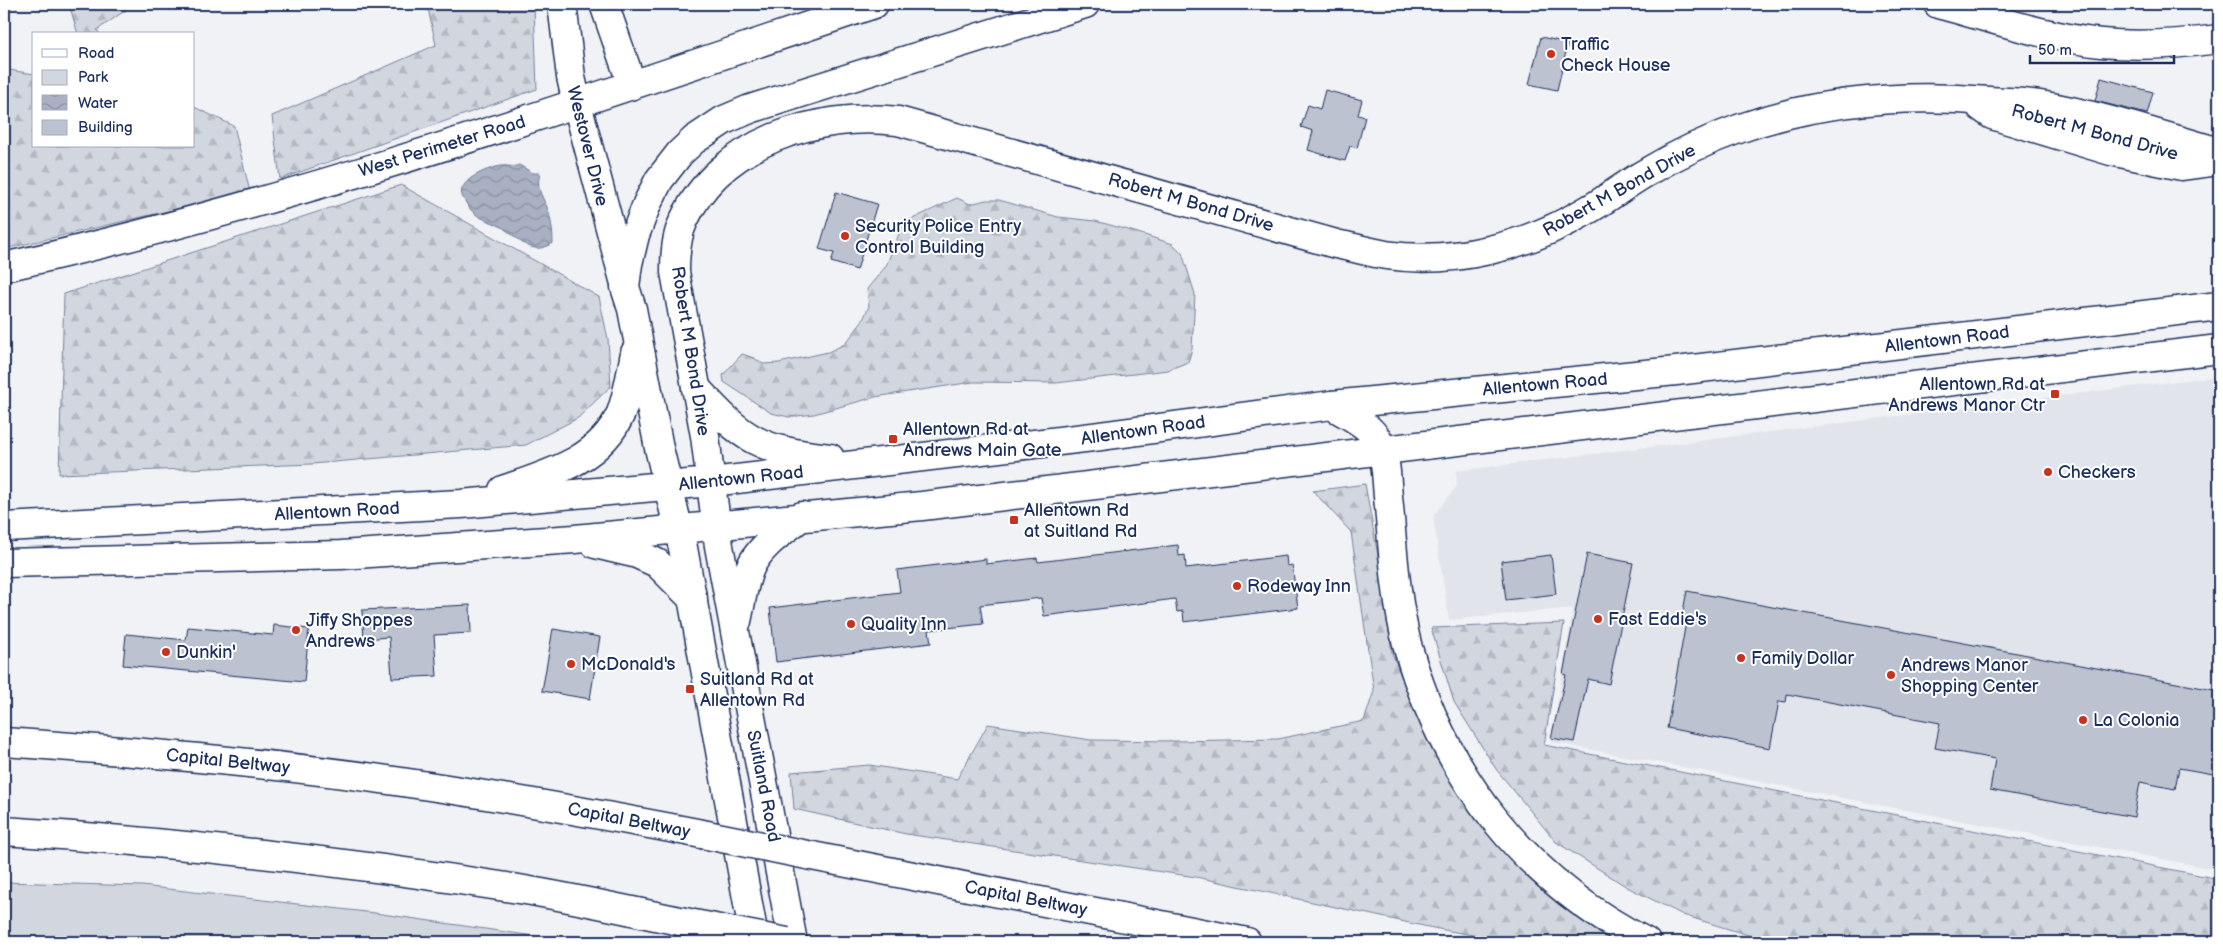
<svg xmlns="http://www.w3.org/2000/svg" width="2223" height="946" viewBox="0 0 2223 946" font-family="'Balsamiq Sans',sans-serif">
<defs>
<pattern id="forest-firs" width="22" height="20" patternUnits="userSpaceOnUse" patternTransform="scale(1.25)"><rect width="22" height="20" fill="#d2d6df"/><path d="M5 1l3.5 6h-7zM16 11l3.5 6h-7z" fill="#b4b8c2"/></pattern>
<pattern id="water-waves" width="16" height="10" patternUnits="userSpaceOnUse" patternTransform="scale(1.25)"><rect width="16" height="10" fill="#a8b0c2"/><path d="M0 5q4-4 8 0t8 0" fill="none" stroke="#8890a1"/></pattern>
</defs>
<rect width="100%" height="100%" fill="#f1f2f5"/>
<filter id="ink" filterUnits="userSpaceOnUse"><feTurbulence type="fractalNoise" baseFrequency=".02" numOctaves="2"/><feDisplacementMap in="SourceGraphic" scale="10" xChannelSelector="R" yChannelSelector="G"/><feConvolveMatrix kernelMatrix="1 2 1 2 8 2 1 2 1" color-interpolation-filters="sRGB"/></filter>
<g filter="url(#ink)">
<!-- built -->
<path fill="#e1e4ea" d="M 2219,376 L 2219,870 L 1551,742 L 1573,608 L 1449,620 L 1433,516 L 1457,486 L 1456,471 Z"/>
<!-- forest -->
<g fill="url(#forest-firs)" stroke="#76829e">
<path d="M 69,4 L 125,4 L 126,10 L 97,30 L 100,34 L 78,34 Z"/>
<path d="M 427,4 L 534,4 L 537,89 L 280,179 L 272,116 L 436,45 Z"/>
<path d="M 2082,4 L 2213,4 L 2121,9 Z"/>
<path d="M 9,70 L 34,74 L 34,146 L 194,146 L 194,107 L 234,126 L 250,192 L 4,249 L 4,77 Z"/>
<path d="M 401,185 L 599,297 L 608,339 L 611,386 L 578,418 L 526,445 L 312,464 L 59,474 L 64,294 Z"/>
<path d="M 957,198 L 970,204 L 986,200 L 999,200 L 1058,217 L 1095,221 L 1125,229 L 1173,244 L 1182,253 L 1195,294 L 1192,349 L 1188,362 L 1168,370 L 1056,383 L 973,382 L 875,397 L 814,414 L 789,417 L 771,413 L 724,382 L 723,375 L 742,354 L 754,358 L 763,364 L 779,363 L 828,352 L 845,344 L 862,322 L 869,306 L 867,289 L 886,266 L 901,229 L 908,221 Z"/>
<path d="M 1365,484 L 1380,567 L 1392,653 L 1420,723 L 1455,787 L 1527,869 L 1619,942 L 1512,942 L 1433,928 L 1196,877 L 906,834 L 794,809 L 791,772 L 869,765 L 957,779 L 988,724 L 1091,740 L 1176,741 L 1278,739 L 1364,721 L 1374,691 L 1351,532 L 1313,491 Z"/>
<path d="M 1564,623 L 1544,745 L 2219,879 L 2219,942 L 1771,942 L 1683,915 L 1627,887 L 1556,842 L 1496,769 L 1454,702 L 1431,628 Z"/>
</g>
<!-- green -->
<path fill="#d2d6df" stroke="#76829e" d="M 4,882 L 142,886 L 375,913 L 561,940 L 560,942 L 4,942 Z"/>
<!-- water -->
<path fill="url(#water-waves)" stroke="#707c9a" d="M 519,165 L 533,173 L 540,173 C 536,188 541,194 547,207 C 551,218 553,231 553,243 C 546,247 539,250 531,247 C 521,244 515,236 506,230 C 492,219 477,222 466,203 C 463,198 460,194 462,189 C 467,176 489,168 501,166 C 508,165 513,168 519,165 Z"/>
<!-- building -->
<g fill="#bcc2d0" stroke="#1b2f5e">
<path d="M 1541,37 L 1568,43 L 1557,90 L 1529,84 Z"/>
<path d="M 2101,78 L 2153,92 L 2147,114 L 2095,101 Z"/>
<path d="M 1325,90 L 1362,100 L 1358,115 L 1365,117 L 1357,148 L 1350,146 L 1345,161 L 1308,150 L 1313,131 L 1301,127 L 1308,105 L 1320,109 Z"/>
<path d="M 836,192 L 877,204 L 857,270 L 831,262 L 834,253 L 819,249 Z"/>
<path d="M 1178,545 L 1179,556 L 1185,555 L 1186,568 L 1286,556 L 1287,566 L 1292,565 L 1298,608 L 1184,622 L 1183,611 L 1177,612 L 1175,599 L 1044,616 L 1041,598 L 980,605 L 983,624 L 929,630 L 931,643 L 776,662 L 770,608 L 900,592 L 897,570 L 986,559 L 986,564 L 1037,558 L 1038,562 Z"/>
<path d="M 1587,554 L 1633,563 L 1609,684 L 1588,679 L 1574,742 L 1551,738 L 1566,675 L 1563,674 Z"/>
<path d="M 1551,555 L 1556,594 L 1506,600 L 1501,561 Z"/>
<path d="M 1687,591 L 2219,691 L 2219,775 L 2179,768 L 2175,789 L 2140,782 L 2134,817 L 1990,790 L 1995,759 L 1935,748 L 1940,723 L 1787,694 L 1786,702 L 1779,701 L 1770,748 L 1667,728 L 1686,622 L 1681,621 Z"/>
<path d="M 470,605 L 471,633 L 434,635 L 437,676 L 392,678 L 389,637 L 364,639 L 362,610 Z"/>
<path d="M 274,625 L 309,629 L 304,682 L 123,665 L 126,634 L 186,640 L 188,627 L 273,635 Z"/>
<path d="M 553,629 L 600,637 L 590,699 L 542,691 Z"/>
</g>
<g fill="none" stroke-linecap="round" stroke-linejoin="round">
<!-- secondary casing -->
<g stroke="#1b2f5e" stroke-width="31">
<g id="secondary">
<path d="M 562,4 L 571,77 L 577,104 L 624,280"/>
<path d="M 604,4 L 632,85"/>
<path d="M 1938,4 C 1991,18 2046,37 2101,43 C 2141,47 2180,44 2219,39"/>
<path d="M 1981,107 L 1992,115 L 2111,151 L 2182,166 L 2219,161"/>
<path d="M 4,267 C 300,201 587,100 874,4"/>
<path d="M 696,388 C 744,441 759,450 830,458"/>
<path d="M 503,490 C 548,474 600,461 621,413 C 628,394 631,373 635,353"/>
<path d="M 4,527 L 461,504 L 711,482 L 1093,437 L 1332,405 L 1676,371 L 2219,306"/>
<path d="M 595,544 L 637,554 L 657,563 L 693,599"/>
<path d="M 4,563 L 341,555 L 575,539 L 922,506 L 2219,349"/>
<path d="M 737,621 C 741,604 743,584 750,568 C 760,545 784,531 802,516"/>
<path d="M 755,942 L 683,548 L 659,448 L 632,309 L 625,287 L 628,264 L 635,235 L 647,204 L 659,180 L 680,153 L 694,140 L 724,120 L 750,109 L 1085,4"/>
<path d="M 793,942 L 719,546 L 705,436 L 675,272 C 675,254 676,236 684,220 C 720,142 818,111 898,121 L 1336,244 C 1352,247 1369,252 1386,255 C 1455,265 1527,246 1586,211 C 1608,199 1627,183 1649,171 C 1677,154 1710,139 1741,128 C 1821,100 1905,94 1989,101 C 2005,102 2023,102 2040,105 C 2100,115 2160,135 2219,152"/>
</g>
</g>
<!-- highway casing -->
<g stroke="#1b2f5e" stroke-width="31">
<g id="highway">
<path d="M 1332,405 C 1347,415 1367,423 1377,439 C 1388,457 1386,485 1389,506 C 1393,553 1396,602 1408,648 C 1445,778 1526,881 1646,942"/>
<path d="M 4,742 C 132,751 261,762 388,780 C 494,795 598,814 702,834"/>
<path d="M 4,831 C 176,842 348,862 519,889 C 586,900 652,916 719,929"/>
<path d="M 812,856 L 1247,942"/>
</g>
</g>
<!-- secondary -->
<use href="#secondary" stroke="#fff" stroke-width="28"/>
<!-- highway -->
<use href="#highway" stroke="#fff" stroke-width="28"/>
<!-- highway-bridge casing -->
<g stroke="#1b2f5e" stroke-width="31" stroke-linecap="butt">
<g id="highway-bridge">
<path d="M 702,834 L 812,856"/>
<path d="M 719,929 L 787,942"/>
</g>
</g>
<!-- highway-bridge -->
<use href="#highway-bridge" stroke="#fff" stroke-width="28"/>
</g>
</g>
<!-- markers -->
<g fill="#c8321e" stroke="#fff" stroke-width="2">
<circle cx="1551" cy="54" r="5"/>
<circle cx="845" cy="236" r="5"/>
<rect x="2050" y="389" width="10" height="10" rx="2.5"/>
<rect x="888" y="434" width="10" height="10" rx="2.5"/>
<circle cx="2048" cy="472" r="5"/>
<rect x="1009" y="515" width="10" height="10" rx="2.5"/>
<circle cx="1237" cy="586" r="5"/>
<circle cx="1598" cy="619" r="5"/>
<circle cx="851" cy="624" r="5"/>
<circle cx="296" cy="630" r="5"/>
<circle cx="166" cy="652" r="5"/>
<circle cx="1741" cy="658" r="5"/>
<circle cx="571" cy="664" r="5"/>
<circle cx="1891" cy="675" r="5"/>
<rect x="685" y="684" width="10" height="10" rx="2.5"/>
<circle cx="2083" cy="720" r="5"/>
</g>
<g text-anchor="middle" stroke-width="4" stroke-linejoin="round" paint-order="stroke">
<!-- poi labels -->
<g font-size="18" fill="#1b2f5e" stroke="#fff" text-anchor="start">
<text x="1561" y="50">Traffic<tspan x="1561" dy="21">Check House</tspan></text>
<text x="855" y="232">Security Police Entry<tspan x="855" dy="21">Control Building</tspan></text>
<text x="2045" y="390" text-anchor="end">Allentown Rd at<tspan x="2045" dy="21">Andrews Manor Ctr</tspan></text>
<text x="903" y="435">Allentown Rd at<tspan x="903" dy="21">Andrews Main Gate</tspan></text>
<text x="2058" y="478">Checkers</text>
<text x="1024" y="516">Allentown Rd<tspan x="1024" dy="21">at Suitland Rd</tspan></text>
<text x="1247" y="592">Rodeway Inn</text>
<text x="1608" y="625">Fast Eddie's</text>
<text x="306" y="626">Jiffy Shoppes<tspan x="306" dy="21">Andrews</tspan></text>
<text x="861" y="630">Quality Inn</text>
<text x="176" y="658">Dunkin'</text>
<text x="1751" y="664">Family Dollar</text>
<text x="581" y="670">McDonald's</text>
<text x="1901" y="671">Andrews Manor<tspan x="1901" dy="21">Shopping Center</tspan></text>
<text x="700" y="685">Suitland Rd at<tspan x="700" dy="21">Allentown Rd</tspan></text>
<text x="2093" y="726">La Colonia</text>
</g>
<!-- street labels -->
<g font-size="18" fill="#1b2f5e" stroke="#fff">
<text transform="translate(2095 132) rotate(15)" y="6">Robert M Bond Drive</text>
<text transform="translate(442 146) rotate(-17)" y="6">West Perimeter Road</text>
<text transform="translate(588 146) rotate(76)" y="6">Westover Drive</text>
<text transform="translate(1619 190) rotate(-29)" y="6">Robert M Bond Drive</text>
<text transform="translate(1191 202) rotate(16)" y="6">Robert M Bond Drive</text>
<text transform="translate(1947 339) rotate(-7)" y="6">Allentown Road</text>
<text transform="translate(691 351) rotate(81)" y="6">Robert M Bond Drive</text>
<text transform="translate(1545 384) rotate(-5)" y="6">Allentown Road</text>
<text transform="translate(1143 430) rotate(-8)" y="6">Allentown Road</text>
<text transform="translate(741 478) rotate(-6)" y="6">Allentown Road</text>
<text transform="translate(337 511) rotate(-3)" y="6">Allentown Road</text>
<text transform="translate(228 761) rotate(6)" y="6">Capital Beltway</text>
<text transform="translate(764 786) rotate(79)" y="6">Suitland Road</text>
<text transform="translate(629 820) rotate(11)" y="6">Capital Beltway</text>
<text transform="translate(1026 898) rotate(11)" y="6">Capital Beltway</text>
</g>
</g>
<!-- margin -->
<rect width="2223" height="946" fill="none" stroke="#fff" stroke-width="20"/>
<rect x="10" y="10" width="2203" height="926" fill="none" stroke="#1b2f5e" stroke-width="2" filter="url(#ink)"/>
<!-- legend -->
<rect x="32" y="32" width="162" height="115" fill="#ffffff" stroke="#a4acbf"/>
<rect x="42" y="49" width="25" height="8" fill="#ffffff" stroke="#a4acbf"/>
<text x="78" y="58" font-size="15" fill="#1b2f5e">Road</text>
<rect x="42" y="70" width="25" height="15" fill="#d2d6df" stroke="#a4acbf"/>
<text x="78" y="82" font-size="15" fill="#1b2f5e">Park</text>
<rect x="42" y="95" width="25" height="15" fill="url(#water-waves)" stroke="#a4acbf"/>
<text x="78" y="108" font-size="15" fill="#1b2f5e">Water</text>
<rect x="42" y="120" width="25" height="15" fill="#bcc2d0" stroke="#a4acbf"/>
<text x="78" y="132" font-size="15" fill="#1b2f5e">Building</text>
<!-- scale -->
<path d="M2030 55v8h144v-8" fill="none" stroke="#1b2f5e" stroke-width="2.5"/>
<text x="2038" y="55" font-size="15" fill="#1b2f5e" stroke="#ffffff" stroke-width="4" paint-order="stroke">50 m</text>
</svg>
